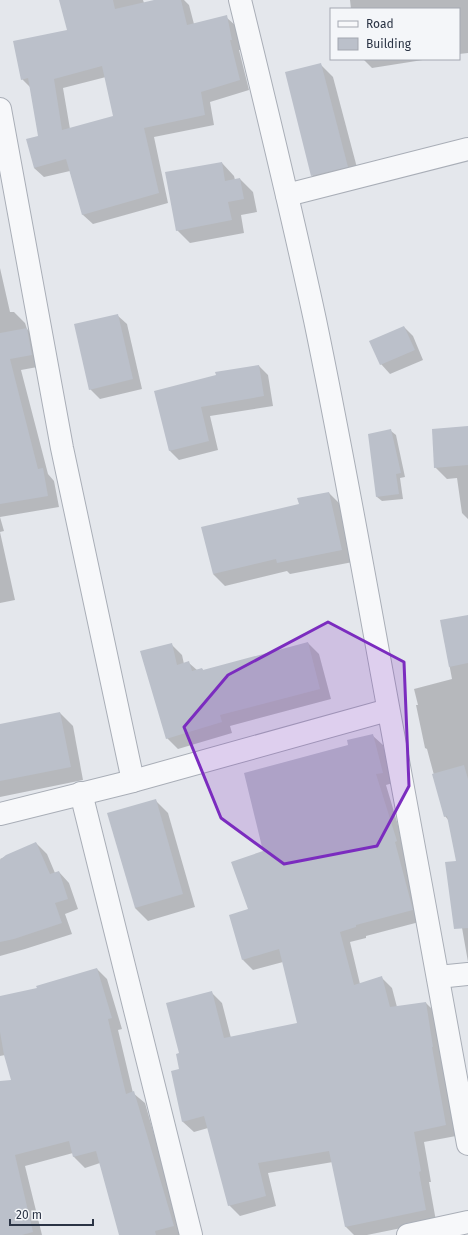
<svg xmlns="http://www.w3.org/2000/svg" width="468" height="1235" viewBox="0 0 468 1235" font-family="'Fira Sans',sans-serif">
<rect width="100%" height="100%" fill="#e4e7ec"/>
<!-- shadow -->
<g fill="#0003" fill-rule="evenodd">
<path d="M 60,0 L 143,0 L 144,3 L 158,0 L 184,0 L 189,5 L 194,24 L 226,17 L 236,26 L 241,50 L 239,50 L 249,90 L 210,102 L 214,125 L 154,137 L 168,203 L 93,224 L 83,215 L 70,171 L 44,177 L 34,168 L 39,137 L 31,88 L 22,79 L 69,31 ZM 106,77 L 114,117 L 70,129 L 63,88 Z"/>
<path d="M 350,0 L 468,0 L 468,53 L 459,54 L 459,9 L 351,9 Z"/>
<path d="M 363,59 L 429,59 L 372,68 Z"/>
<path d="M 320,64 L 333,77 L 360,179 L 325,188 L 312,175 Z"/>
<path d="M 222,163 L 234,176 L 235,180 L 240,179 L 253,192 L 257,212 L 241,215 L 244,233 L 190,243 L 177,230 Z"/>
<path d="M 0,268 L 10,312 L 14,312 L 25,323 L 27,329 L 39,341 L 43,366 L 21,370 L 48,474 L 54,481 L 59,507 L 0,517 L 4,531 L 0,532 L 15,600 L 0,603 Z"/>
<path d="M 117,315 L 127,324 L 142,389 L 100,399 L 90,389 Z"/>
<path d="M 404,327 L 413,336 L 423,360 L 390,374 L 381,364 Z"/>
<path d="M 259,366 L 268,375 L 273,406 L 210,416 L 218,450 L 179,460 L 170,451 L 156,392 Z"/>
<path d="M 468,427 L 468,519 L 462,513 L 457,478 L 447,479 L 435,467 Z"/>
<path d="M 391,431 L 396,435 L 405,477 L 400,478 L 403,499 L 382,501 L 377,497 Z"/>
<path d="M 329,493 L 341,505 L 353,562 L 290,574 L 287,571 L 225,586 L 213,574 L 300,505 L 298,499 Z"/>
<path d="M 468,616 L 468,962 L 458,905 L 457,861 L 449,821 L 445,816 L 427,749 L 425,748 L 416,705 L 418,705 L 414,689 L 452,679 L 441,621 Z"/>
<path d="M 308,643 L 319,654 L 331,699 L 230,726 L 232,733 L 178,749 L 167,738 L 171,644 L 182,655 L 184,664 L 189,663 L 197,670 L 202,669 L 204,671 Z"/>
<path d="M 60,713 L 73,726 L 83,780 L 0,797 L 0,725 Z"/>
<path d="M 372,735 L 383,745 L 393,783 L 386,785 L 406,852 L 423,921 L 366,936 L 366,938 L 350,942 L 360,984 L 381,977 L 392,988 L 397,1007 L 426,1003 L 436,1013 L 456,1136 L 424,1142 L 431,1182 L 429,1182 L 436,1221 L 367,1235 L 354,1235 L 346,1227 L 333,1162 L 268,1173 L 276,1206 L 240,1216 L 229,1205 L 208,1128 L 194,1132 L 183,1122 L 180,1054 L 211,992 L 222,1003 L 231,1038 L 298,1024 L 283,962 L 253,970 L 243,960 L 249,910 L 264,851 L 350,746 Z"/>
<path d="M 155,800 L 168,813 L 195,907 L 148,921 L 135,908 Z"/>
<path d="M 36,843 L 47,854 L 55,873 L 59,872 L 69,883 L 78,909 L 65,914 L 72,934 L 25,949 L 0,956 L 0,909 L 28,900 L 0,859 Z"/>
<path d="M 97,969 L 107,979 L 122,1029 L 118,1030 L 133,1093 L 145,1103 L 183,1235 L 120,1235 L 100,1163 L 85,1168 L 74,1157 L 73,1153 L 25,1166 L 42,1235 L 0,1235 L 0,1119 L 22,1113 L 5,1055 L 0,1056 L 0,997 L 38,989 Z"/>
</g>
<!-- building -->
<g fill="#bbc0ca" fill-rule="evenodd">
<path d="M 59,0 L 113,0 L 115,9 L 154,0 L 181,0 L 187,25 L 227,15 L 232,40 L 230,40 L 240,80 L 201,92 L 205,115 L 144,128 L 159,193 L 82,215 L 66,159 L 34,168 L 26,139 L 38,136 L 28,78 L 21,80 L 13,41 L 67,30 ZM 102,66 L 113,116 L 62,130 L 54,79 Z"/>
<path d="M 321,63 L 348,167 L 311,176 L 285,72 Z"/>
<path d="M 222,162 L 225,181 L 240,178 L 244,199 L 228,202 L 232,220 L 176,231 L 165,172 Z"/>
<path d="M 118,314 L 133,379 L 89,390 L 74,324 Z"/>
<path d="M 404,326 L 415,350 L 380,365 L 369,341 Z"/>
<path d="M 27,328 L 32,355 L 10,359 L 38,469 L 43,468 L 48,496 L 0,504 L 0,333 Z"/>
<path d="M 259,365 L 264,396 L 201,407 L 209,441 L 169,451 L 154,391 L 216,375 L 215,372 Z"/>
<path d="M 468,426 L 468,465 L 434,468 L 432,429 Z"/>
<path d="M 391,429 L 401,473 L 396,474 L 399,494 L 376,497 L 368,434 Z"/>
<path d="M 329,492 L 342,550 L 277,563 L 276,559 L 213,574 L 201,527 L 299,504 L 297,498 Z"/>
<path d="M 468,615 L 468,663 L 449,667 L 440,620 Z"/>
<path d="M 308,642 L 320,689 L 220,715 L 222,722 L 166,739 L 140,651 L 172,643 L 177,665 L 189,661 L 192,671 L 202,668 L 203,670 Z"/>
<path d="M 60,712 L 71,767 L 0,781 L 0,724 Z"/>
<path d="M 373,734 L 383,773 L 376,774 L 397,841 L 395,842 L 413,910 L 356,925 L 356,927 L 340,932 L 354,985 L 382,976 L 390,1007 L 426,1002 L 433,1047 L 432,1047 L 446,1125 L 414,1132 L 421,1171 L 419,1172 L 426,1210 L 345,1227 L 329,1151 L 258,1163 L 266,1196 L 228,1206 L 204,1116 L 182,1122 L 171,1071 L 179,1069 L 176,1054 L 179,1053 L 166,1003 L 212,991 L 224,1038 L 297,1023 L 279,949 L 242,960 L 229,915 L 248,909 L 231,862 L 263,851 L 244,773 L 348,745 L 347,740 Z"/>
<path d="M 464,765 L 468,779 L 468,928 L 454,929 L 445,862 L 456,861 L 447,816 L 444,817 L 432,774 Z"/>
<path d="M 156,799 L 183,894 L 135,908 L 107,813 Z"/>
<path d="M 36,842 L 50,874 L 59,871 L 68,899 L 55,903 L 62,923 L 14,939 L 0,942 L 0,860 L 6,855 Z"/>
<path d="M 97,968 L 112,1018 L 108,1019 L 126,1094 L 134,1091 L 174,1226 L 155,1231 L 156,1235 L 119,1235 L 96,1151 L 73,1157 L 69,1141 L 15,1155 L 33,1232 L 22,1235 L 0,1235 L 0,1081 L 11,1080 L 4,1055 L 0,1032 L 0,996 L 37,988 L 36,986 Z"/>
</g>
<g fill="none" stroke-linecap="round" stroke-linejoin="round">
<!-- street casing -->
<g stroke="#a9aeb7" stroke-width="24">
<g id="street">
<path d="M 240,0 C 266,106 292,213 315,320 C 342,450 365,581 389,712 C 415,856 443,1000 468,1144"/>
<path d="M 0,109 L 62,448 L 133,781"/>
<path d="M 287,195 L 468,149"/>
<path d="M 81,793 L 191,1235"/>
<path d="M 0,814 L 133,781 L 388,710"/>
<path d="M 438,977 L 468,974"/>
<path d="M 408,1235 L 468,1222"/>
</g>
</g>
<!-- street -->
<use href="#street" stroke="#f7f8fa" stroke-width="22"/>
</g>
<!-- marked area -->
<path fill="#7b2cbf" fill-opacity="0.2" stroke="#7b2cbf" stroke-width="3" stroke-linejoin="round" d="M 328,622 L 404,662 L 409,786 L 377,846 L 284,864 L 221,818 L 184,727 L 228,675 Z"/>
<!-- legend -->
<rect x="330" y="8" width="130" height="52" fill="#f4f6f9" stroke="#a4a8b1"/>
<rect x="338" y="21" width="20" height="6" fill="#f7f8fa" stroke="#a4a8b1"/>
<text x="366" y="28" font-size="12" fill="#2b3445">Road</text>
<rect x="338" y="38" width="20" height="12" fill="#bbc0ca" stroke="#a4a8b1"/>
<text x="366" y="48" font-size="12" fill="#2b3445">Building</text>
<!-- scale -->
<path d="M10 1219v6h83v-6" fill="none" stroke="#2b3445" stroke-width="2"/>
<text x="16" y="1219" font-size="12" fill="#2b3445" stroke="#f4f6f9" stroke-width="3" paint-order="stroke">20 m</text>
</svg>
